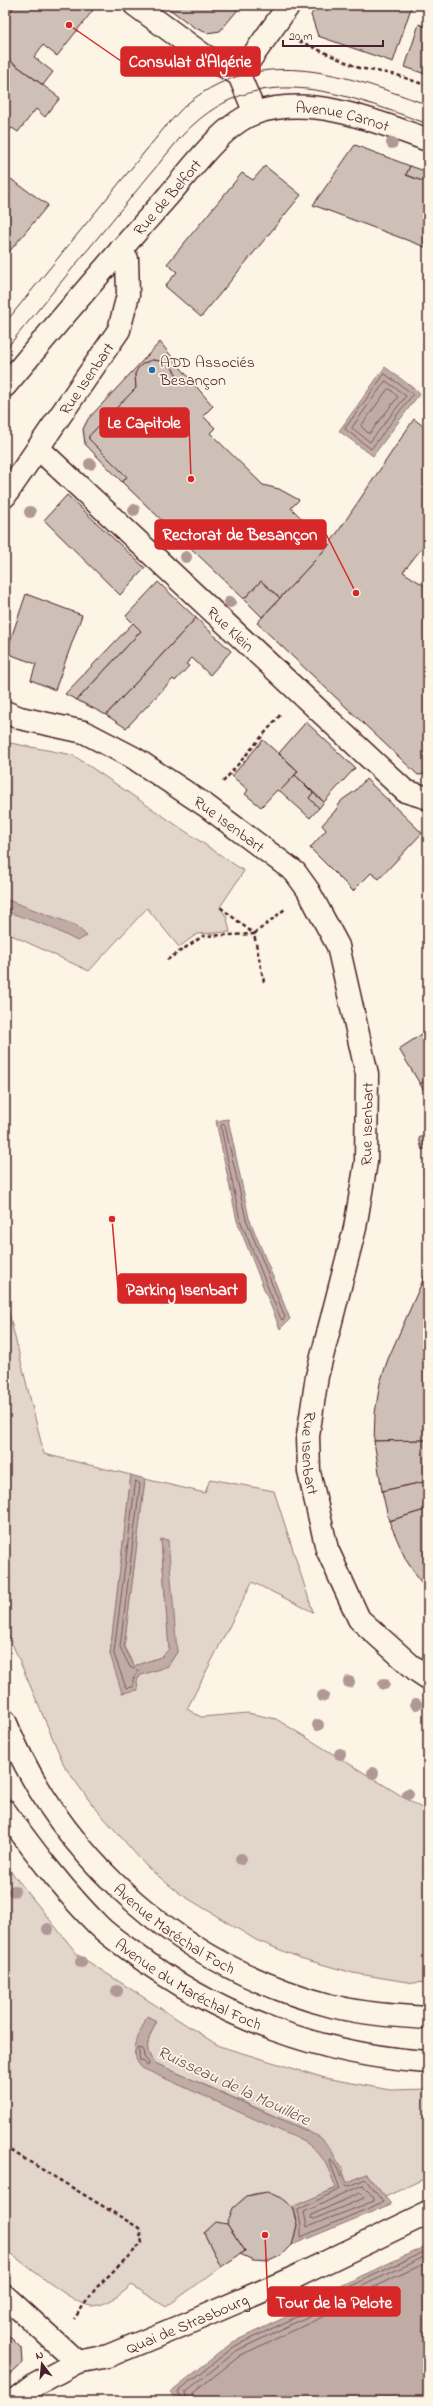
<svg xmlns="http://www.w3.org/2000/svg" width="433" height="2406" viewBox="0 0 433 2406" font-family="'Indie Flower',sans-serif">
<rect width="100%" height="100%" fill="#fcf5e5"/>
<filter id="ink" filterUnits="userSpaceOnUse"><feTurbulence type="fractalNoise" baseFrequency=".025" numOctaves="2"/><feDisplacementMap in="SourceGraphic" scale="8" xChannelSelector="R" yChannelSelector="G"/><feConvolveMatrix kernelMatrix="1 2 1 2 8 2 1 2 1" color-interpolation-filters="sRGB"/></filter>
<g filter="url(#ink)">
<!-- green -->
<g fill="#e2d5ca" stroke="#967a7a">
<path d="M 5,742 L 73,755 L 244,871 L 220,907 L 227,918 L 230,932 L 197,934 L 179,947 L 147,908 L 89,971 L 5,932 Z"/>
<path d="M 5,1297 L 44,1454 L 131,1475 L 110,1654 L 137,1680 L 141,1675 L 168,1666 L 177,1652 L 161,1539 L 169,1649 L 161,1657 L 134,1666 L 124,1647 L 145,1479 L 205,1493 L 210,1479 L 274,1491 L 313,1612 L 252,1582 L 187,1709 L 201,1717 L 248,1713 L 276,1719 L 428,1812 L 428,1982 L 413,1983 L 353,1973 L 300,1958 L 256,1940 L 179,1893 L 147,1867 L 91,1803 L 65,1767 L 5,1627 Z"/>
<path d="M 5,1864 L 78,1955 L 219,2046 L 325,2078 L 390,2090 L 428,2089 L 428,2177 L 385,2197 L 366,2174 L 347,2183 L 341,2166 L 305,2129 L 155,2063 C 141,2048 150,2038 156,2021 L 147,2016 L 134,2054 L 315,2147 L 323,2157 L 337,2188 L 292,2207 C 264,2184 240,2189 227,2224 L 216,2223 L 204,2233 L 221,2267 L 166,2307 L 132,2285 C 120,2295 108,2305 92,2306 C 75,2306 21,2261 5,2249 Z"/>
</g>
<!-- water -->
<g fill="#c0aca5" stroke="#917474">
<path d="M 385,367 L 420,393 L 373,456 L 339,431 Z"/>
<path d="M 5,899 L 75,925 L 87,936 L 77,941 L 48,926 L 5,911 Z"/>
<path d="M 228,1119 L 249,1218 L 290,1319 L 280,1329 L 237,1221 L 216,1121 Z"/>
<path d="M 131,1475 L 145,1479 L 124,1647 L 134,1666 L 161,1657 L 169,1649 L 161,1539 L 168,1540 L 177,1652 L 168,1666 L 141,1675 L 137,1680 L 138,1690 L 122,1693 L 110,1654 Z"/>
<path d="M 147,2016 L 156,2021 C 150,2038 141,2048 155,2063 L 320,2137 L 331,2149 L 347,2183 L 366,2174 L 391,2204 L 292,2245 L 297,2225 L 292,2207 L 336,2188 C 327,2165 323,2152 301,2140 L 142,2068 C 127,2052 140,2034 147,2016 Z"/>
<path d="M 428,2245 L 428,2401 L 179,2401 L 170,2392 L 233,2342 L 326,2298 L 329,2291 Z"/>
</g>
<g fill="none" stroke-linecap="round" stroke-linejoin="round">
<!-- shore -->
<g stroke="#79575c" stroke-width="1">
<path d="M 385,374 L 413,394 L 371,449 L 345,429 Z"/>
<path d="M 386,381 L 406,396 L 370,442 L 352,428 Z"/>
<path d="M 390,389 L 398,397 L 369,434 L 361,426 L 387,390 Z"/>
<path d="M 223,1124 L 225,1126 L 246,1219 L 285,1317 L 283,1320 L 281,1319 L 240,1220 L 221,1127 Z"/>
<path d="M 136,1481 L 140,1484 L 120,1647 L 130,1667 L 139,1671 L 133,1679 L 133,1687 L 126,1688 L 114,1654 Z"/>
<path d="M 139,2048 L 143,2049 L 144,2057 L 149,2063 L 148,2066 L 140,2060 Z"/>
<path d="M 331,2160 L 337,2168 L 345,2185 L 350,2186 L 365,2179 L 383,2202 L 301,2237 L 301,2225 L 298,2210 L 340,2189 L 330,2162 Z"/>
<path d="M 363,2185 L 374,2198 L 374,2201 L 307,2227 L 304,2212 C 325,2203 343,2193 363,2185 Z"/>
<path d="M 361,2193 L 364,2196 L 364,2198 L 314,2219 L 311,2218 L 312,2215 Z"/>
<path d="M 182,2401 L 178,2391 L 235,2346 L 328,2302 L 333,2294 L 428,2250"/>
<path d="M 187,2401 L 185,2392 L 238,2350 L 330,2306 L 337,2298 L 428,2255"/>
<path d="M 193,2401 L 193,2393 L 241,2355 L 333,2312 L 341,2302 L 428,2262"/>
</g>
</g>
<!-- building -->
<g fill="#cfc0b7" stroke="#4a1f2b">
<path d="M 5,5 L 15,5 L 5,20 Z"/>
<path d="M 15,5 L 97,5 L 57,56 L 43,45 L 34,57 L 53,72 L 43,85 L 5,57 L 5,20 Z"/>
<path d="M 164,5 L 242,5 L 220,31 L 207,33 L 195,28 Z"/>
<path d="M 318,5 L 412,5 L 393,62 L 318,36 L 311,15 Z"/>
<path d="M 419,24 L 428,28 L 428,75 L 405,67 Z"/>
<path d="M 5,57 L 60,98 L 45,117 L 36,109 L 18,132 L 12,128 L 5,136 Z"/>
<path d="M 355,145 L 410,166 L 406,175 L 428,183 L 428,248 L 313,205 Z"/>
<path d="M 265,166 L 301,195 L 201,317 L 165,286 L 177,272 L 167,264 L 242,173 L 253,180 Z"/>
<path d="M 410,166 L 428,172 L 428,183 L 406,175 Z"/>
<path d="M 5,175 L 48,205 L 9,252 L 5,249 Z"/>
<path d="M 160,342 L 189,378 L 183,384 L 168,362 L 152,360 L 144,363 L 135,374 L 136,388 L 89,436 L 89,439 L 127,477 L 122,482 L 85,444 L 83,429 L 88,419 Z"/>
<path d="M 152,360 L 168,362 L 183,384 L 189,378 L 213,406 L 203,416 L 215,428 L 210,433 L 263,485 L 279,489 L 299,500 L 291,508 L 329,545 L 280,598 L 261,581 L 244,599 L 122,482 L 127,477 L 89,439 L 89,436 L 136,388 L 135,374 L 138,368 L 144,363 Z"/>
<path d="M 414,419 L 428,430 L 428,540 L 403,572 L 428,588 L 428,774 L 418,775 L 257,623 L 329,545 Z"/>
<path d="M 67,495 L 145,568 L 120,595 L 44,520 Z"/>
<path d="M 261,581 L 280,598 L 262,617 L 244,599 Z"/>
<path d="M 158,582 L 196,618 L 106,715 L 77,700 L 141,631 L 126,616 Z"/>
<path d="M 26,594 L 82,615 L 55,690 L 31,680 L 36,664 L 6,653 Z"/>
<path d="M 196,618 L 231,651 L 210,675 L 192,658 L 186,664 L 189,666 L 175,681 L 173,679 L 126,728 L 106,715 Z"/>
<path d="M 133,623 L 141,631 L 77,700 L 65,694 Z"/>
<path d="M 306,722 L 355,768 L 324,802 L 295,775 L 298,771 L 279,753 Z"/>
<path d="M 263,740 L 298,771 L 280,792 L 277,790 L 261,807 L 245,794 L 248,790 L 232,776 Z"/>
<path d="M 295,775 L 313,793 L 309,798 L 319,808 L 310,818 L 280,791 Z"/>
<path d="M 366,779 L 422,833 L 379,879 L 371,873 L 353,891 L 310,848 L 326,830 L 322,825 L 335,811 L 342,800 L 355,791 Z"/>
<path d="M 313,793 L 324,802 L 319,808 L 309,798 Z"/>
<path d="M 425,1032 L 428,1037 L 428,1079 L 420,1084 L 399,1049 Z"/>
<path d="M 428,1079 L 428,1098 L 420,1084 Z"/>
<path d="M 428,1133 L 428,1147 L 422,1150 L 419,1138 Z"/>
<path d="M 426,1273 L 428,1440 L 374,1441 L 375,1413 L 380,1383 L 388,1359 Z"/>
<path d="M 428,1440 L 428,1481 L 382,1491 L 374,1441 Z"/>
<path d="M 428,1481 L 428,1509 L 389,1521 L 382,1491 Z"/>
<path d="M 428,1509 L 428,1593 L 406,1560 L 389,1521 Z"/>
<path d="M 267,2192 L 281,2198 L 292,2207 L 297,2225 L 292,2245 L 282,2255 L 269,2261 L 253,2260 L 240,2254 L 245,2251 L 227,2224 L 233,2208 L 247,2196 Z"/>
<path d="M 216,2222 L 227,2224 L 245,2251 L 221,2267 L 204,2233 Z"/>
<path d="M 5,2332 L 21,2348 L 22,2363 L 6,2378 Z"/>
</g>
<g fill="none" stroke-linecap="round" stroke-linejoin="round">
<!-- minor casing -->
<g stroke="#4a1f2b" stroke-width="25">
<g id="minor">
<path d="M 135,5 L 202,54 L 239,75"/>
<path id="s1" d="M 39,449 L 405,791 L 428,798"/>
<path id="s2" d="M 5,496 L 119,330 L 128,295 L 127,259 L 121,249"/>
<path id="s3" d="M 5,712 L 20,718 L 84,732 L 134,758 L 205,805 L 295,872 L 308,890 L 338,946 L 367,1074 L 366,1162 L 355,1228 L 317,1376 L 308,1436 L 309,1472 L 327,1549 L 359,1619 L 416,1670 L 428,1678"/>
<path d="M 5,2296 L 77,2362"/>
<path id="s4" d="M 13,2401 L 33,2386 L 77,2362 L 108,2356 L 188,2323 L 293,2278 L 428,2213"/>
</g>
</g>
<!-- major casing -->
<g stroke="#4a1f2b" stroke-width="25">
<g id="major">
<path d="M 255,113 L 239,75 L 289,5"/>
<path id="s5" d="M 5,386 C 58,322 113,258 168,196 C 191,170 223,124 255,113 C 311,94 376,121 428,140"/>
<path id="s6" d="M 5,1721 C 62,1862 185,1968 332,2006 C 363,2014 396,2016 428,2018"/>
<path id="s7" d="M 5,1811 C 34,1851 64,1891 99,1926 C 109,1936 123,1945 135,1954 C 220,2018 322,2055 428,2062"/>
</g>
</g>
<!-- path -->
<g stroke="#4a1f2b" stroke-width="2.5" stroke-dasharray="4 3" stroke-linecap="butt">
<path d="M 299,41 L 359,68 L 397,75 L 428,86"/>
<path d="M 223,782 L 281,714"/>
<path d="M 167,960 L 203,936 L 254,934 L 220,907"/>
<path d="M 264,982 L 254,934 L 285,909"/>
<path d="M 5,2147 L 139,2228 L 142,2243 L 96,2288 L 74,2319"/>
</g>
<!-- minor -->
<use href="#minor" stroke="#fcf5e5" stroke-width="22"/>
<!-- major -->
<use href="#major" stroke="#fcf5e5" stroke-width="22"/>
<!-- tram -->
<g stroke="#4a1f2b" stroke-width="1">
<path d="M 5,323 L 165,127 C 173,119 180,110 188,103 C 264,43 348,76 428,105"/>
<path d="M 5,350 L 180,138 C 254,56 339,92 428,124"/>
</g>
</g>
<!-- trees -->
<g fill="#af9895">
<circle cx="392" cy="143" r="6"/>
<circle cx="90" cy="464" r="6"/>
<circle cx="134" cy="510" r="6"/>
<circle cx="30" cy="512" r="6"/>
<circle cx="186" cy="557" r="6"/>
<circle cx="230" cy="602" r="6"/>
<circle cx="349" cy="1682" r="6"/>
<circle cx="384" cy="1684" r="6"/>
<circle cx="323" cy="1696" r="6"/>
<circle cx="416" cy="1704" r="6"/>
<circle cx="318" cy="1725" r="6"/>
<circle cx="340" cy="1754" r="6"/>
<circle cx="373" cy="1773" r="6"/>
<circle cx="408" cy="1794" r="6"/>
<circle cx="241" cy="1859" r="6"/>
<circle cx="14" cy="1891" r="6"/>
<circle cx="48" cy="1929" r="6"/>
<circle cx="81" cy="1962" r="6"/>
<circle cx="117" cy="1991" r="6"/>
</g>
</g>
<!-- markers -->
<circle fill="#1f6fb2" stroke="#fcf5e5" stroke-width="1.5" cx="152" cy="370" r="4"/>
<g text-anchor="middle" stroke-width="3.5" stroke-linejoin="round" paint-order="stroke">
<!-- street labels -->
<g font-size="16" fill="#4a1f2b" stroke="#fcf5e5">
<text dy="6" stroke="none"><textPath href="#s5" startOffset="461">Avenue Carnot</textPath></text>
<text dy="6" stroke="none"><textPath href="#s5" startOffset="249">Rue de Belfort</textPath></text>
<text dy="6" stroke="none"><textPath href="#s2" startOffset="143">Rue Isenbart</textPath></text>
<text dy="6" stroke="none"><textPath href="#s1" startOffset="263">Rue Klein</textPath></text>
<text dy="6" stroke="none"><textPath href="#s3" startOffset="254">Rue Isenbart</textPath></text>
<text transform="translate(366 1124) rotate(-89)" y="6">Rue Isenbart</text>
<text dy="6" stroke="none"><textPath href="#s3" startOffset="938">Rue Isenbart</textPath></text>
<text dy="6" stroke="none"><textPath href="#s6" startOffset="273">Avenue Maréchal Foch</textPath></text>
<text dy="6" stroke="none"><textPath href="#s7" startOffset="256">Avenue du Maréchal Foch</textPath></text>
<text dy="6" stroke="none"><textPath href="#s4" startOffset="192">Quai de Strasbourg</textPath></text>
</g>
<!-- poi labels -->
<g font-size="16" fill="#4a1f2b" stroke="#fcf5e5" text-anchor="start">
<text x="160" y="367">ADD Associés<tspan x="160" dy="18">Besançon</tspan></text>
</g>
<!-- water labels -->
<g font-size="17" font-style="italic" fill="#6d4950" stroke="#fcf5e5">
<text transform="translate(234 2085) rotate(25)" y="6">Ruisseau de la Mouillère</text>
</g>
</g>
<!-- callouts -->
<path fill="none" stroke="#d62828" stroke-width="1.5" d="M69 25L121 61M191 479L189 422M356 593L326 534M112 1219L118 1289M265 2235L268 2302"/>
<g fill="#d62828" stroke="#fcf5e5" stroke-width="1.5">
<circle cx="69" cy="25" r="4"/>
<circle cx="191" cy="479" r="4"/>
<circle cx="356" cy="593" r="4"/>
<circle cx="112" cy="1219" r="4"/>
<circle cx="265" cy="2235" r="4"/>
</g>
<g fill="#d62828" stroke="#d62828" stroke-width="1.5">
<rect x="121" y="47" width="139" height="29" rx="4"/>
<rect x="100" y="408" width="89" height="29" rx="4"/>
<rect x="155" y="520" width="171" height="29" rx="4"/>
<rect x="118" y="1274" width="128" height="29" rx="4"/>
<rect x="268" y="2287" width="132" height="29" rx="4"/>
</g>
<g font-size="17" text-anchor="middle" font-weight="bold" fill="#fff">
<text x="190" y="67">Consulat d'Algérie</text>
<text x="144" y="428">Le Capitole</text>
<text x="240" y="540">Rectorat de Besançon</text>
<text x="182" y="1295">Parking Isenbart</text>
<text x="334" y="2308">Tour de la Pelote</text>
</g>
<!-- margin -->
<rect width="433" height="2406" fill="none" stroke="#fcf5e5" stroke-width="20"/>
<rect x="10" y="10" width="413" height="2386" fill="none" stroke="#4a1f2b" stroke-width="1.5" filter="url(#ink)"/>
<!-- north arrow -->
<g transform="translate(42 2364) rotate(344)" stroke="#fcf5e5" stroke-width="3" paint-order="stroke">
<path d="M0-3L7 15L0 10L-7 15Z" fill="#4a1f2b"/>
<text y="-6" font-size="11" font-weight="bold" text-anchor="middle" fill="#4a1f2b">N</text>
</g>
<!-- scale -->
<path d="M283 40v6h100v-6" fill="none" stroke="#4a1f2b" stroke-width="2"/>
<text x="289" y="40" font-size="12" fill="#4a1f2b" stroke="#fcf5e5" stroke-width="3" paint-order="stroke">20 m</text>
</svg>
